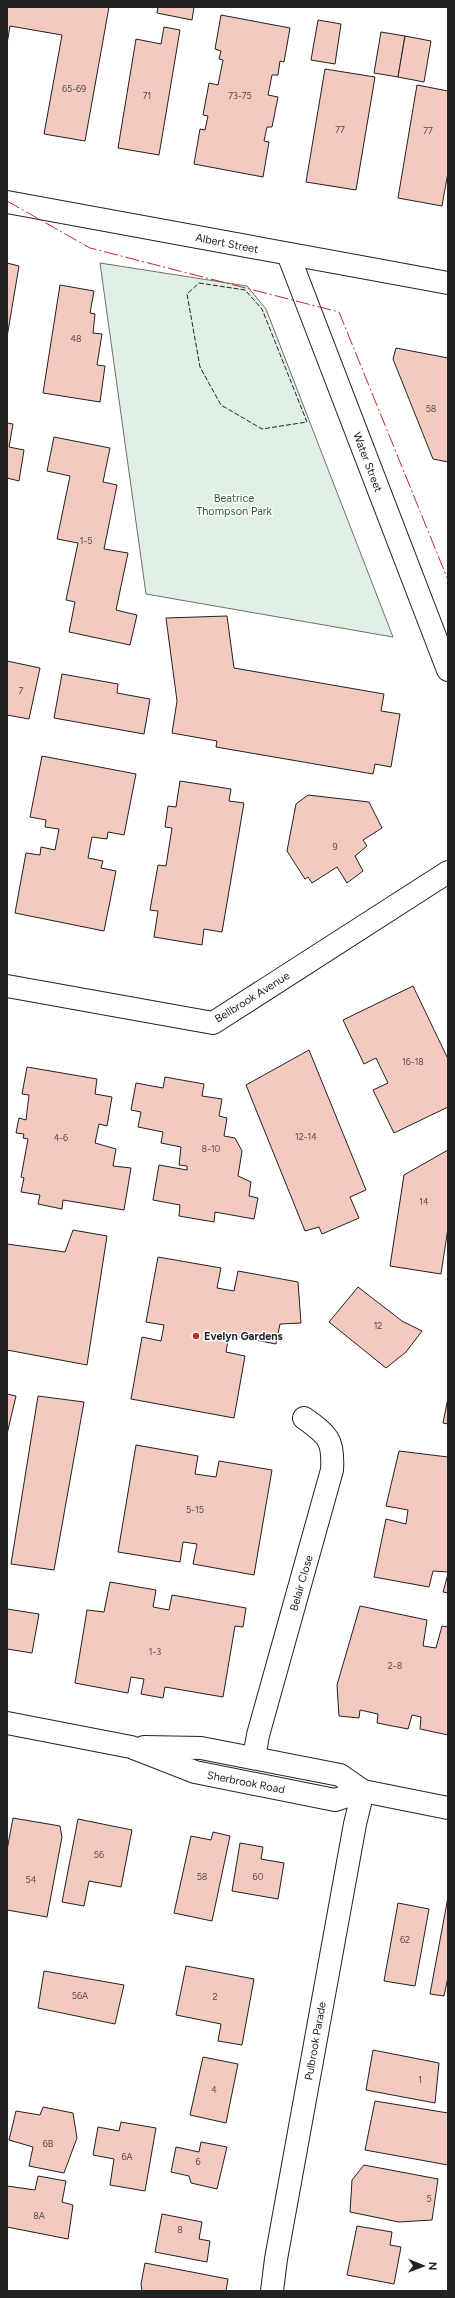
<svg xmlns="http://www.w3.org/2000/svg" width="455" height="2298" viewBox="0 0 455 2298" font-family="Figtree,sans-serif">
<rect width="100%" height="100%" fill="#fff"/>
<!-- green -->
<path fill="#e0efe3" stroke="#6f6f6f" d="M 100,263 L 247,286 L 266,309 L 393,637 L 146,594 Z"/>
<!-- building -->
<g fill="#f3c9c0" stroke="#222">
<path d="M 7,7 L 109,7 L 85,141 L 44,134 L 62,35 L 10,26 L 7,44 Z"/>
<path d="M 158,7 L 194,7 L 192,20 L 157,13 Z"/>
<path d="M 221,15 L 290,28 L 284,62 L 280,61 L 278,75 L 272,75 L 268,95 L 278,97 L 272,127 L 267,127 L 264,141 L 269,142 L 263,177 L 194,164 L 200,129 L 205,130 L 208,116 L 203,115 L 209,83 L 218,85 L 223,60 L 219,59 L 221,51 L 215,49 Z"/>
<path d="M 318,20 L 341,24 L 335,64 L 311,60 Z"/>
<path d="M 164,27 L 180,30 L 159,155 L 118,148 L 136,39 L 161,44 Z"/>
<path d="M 381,32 L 405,36 L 398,77 L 374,73 Z"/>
<path d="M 405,36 L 431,41 L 424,82 L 398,77 Z"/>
<path d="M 325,69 L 375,77 L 356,190 L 306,182 Z"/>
<path d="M 417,85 L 448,91 L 448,172 L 442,206 L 398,198 Z"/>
<path d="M 7,263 L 19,266 L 7,337 Z"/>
<path d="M 60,285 L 94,291 L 90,313 L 95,314 L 93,333 L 102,334 L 97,365 L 105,366 L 100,402 L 43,393 Z"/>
<path d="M 396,348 L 448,358 L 448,462 L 433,459 L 393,359 Z"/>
<path d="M 7,423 L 13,424 L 9,447 L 24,450 L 19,481 L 7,478 Z"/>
<path d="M 54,437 L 110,448 L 103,482 L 117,485 L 104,549 L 128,553 L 116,610 L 137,615 L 130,645 L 69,632 L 75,602 L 66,600 L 78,543 L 57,539 L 70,476 L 47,471 Z"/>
<path d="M 227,616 L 234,668 L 384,694 L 381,711 L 400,714 L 391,767 L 375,764 L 373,774 L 216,747 L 217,741 L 172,733 L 177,701 L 166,618 Z"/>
<path d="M 7,661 L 40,668 L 29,719 L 7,715 Z"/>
<path d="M 62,674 L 118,684 L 117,693 L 150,699 L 144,734 L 54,718 Z"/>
<path d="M 42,756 L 136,774 L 124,835 L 108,832 L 107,839 L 92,837 L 88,858 L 103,861 L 101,868 L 116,871 L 104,931 L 15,913 L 26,853 L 40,855 L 41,847 L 55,850 L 59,829 L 45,827 L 46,820 L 30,817 Z"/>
<path d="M 180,781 L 231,789 L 229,801 L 244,803 L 222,932 L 204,929 L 202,945 L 154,937 L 158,911 L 150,910 L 158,865 L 166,866 L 172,828 L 165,827 L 168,806 L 176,807 Z"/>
<path d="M 308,795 L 369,802 L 382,828 L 363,840 L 367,846 L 355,856 L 363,871 L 347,883 L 337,867 L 312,883 L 308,877 L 305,879 L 287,851 L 296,804 Z"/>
<path d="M 413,986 L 448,1059 L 448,1107 L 394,1133 L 373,1090 L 388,1083 L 376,1058 L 364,1064 L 343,1020 Z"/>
<path d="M 309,1050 L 366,1190 L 350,1197 L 359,1218 L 322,1234 L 319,1227 L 305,1231 L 246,1085 Z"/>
<path d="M 27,1067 L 97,1079 L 95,1094 L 112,1097 L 107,1126 L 99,1124 L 95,1143 L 116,1149 L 113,1166 L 131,1168 L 124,1210 L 63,1200 L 62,1209 L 38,1204 L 40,1195 L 21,1192 L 24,1178 L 21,1177 L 28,1139 L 23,1138 L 24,1134 L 16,1133 L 19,1118 L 26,1120 L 29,1095 L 22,1094 Z"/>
<path d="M 165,1077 L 204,1084 L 202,1096 L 222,1099 L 219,1116 L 227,1118 L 224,1136 L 235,1138 L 242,1151 L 238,1176 L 251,1182 L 249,1196 L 258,1198 L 254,1219 L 215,1212 L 214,1222 L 179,1216 L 180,1205 L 153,1200 L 159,1165 L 187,1170 L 187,1166 L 179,1165 L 181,1147 L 161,1143 L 163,1132 L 138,1127 L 141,1112 L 131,1110 L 136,1083 L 163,1088 Z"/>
<path d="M 448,1150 L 448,1228 L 441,1274 L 390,1266 L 404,1175 Z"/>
<path d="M 73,1230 L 107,1236 L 87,1365 L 7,1350 L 7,1244 L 65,1252 Z"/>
<path d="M 158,1257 L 221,1268 L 217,1288 L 234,1291 L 238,1271 L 298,1282 L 301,1323 L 280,1324 L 276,1344 L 229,1335 L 226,1352 L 245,1356 L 234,1418 L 131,1399 L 142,1337 L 161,1341 L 164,1325 L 146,1322 Z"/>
<path d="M 358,1287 L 402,1321 L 422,1331 L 406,1352 L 386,1368 L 329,1322 Z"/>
<path d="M 7,1394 L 16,1396 L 7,1434 Z"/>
<path d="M 38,1396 L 84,1402 L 54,1570 L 11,1564 Z"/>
<path d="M 448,1398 L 448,1424 L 443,1423 Z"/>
<path d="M 136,1445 L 198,1456 L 195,1474 L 216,1477 L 219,1461 L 272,1470 L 254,1575 L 193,1564 L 197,1544 L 183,1542 L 180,1562 L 118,1552 Z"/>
<path d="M 399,1451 L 448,1457 L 448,1572 L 433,1571 L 429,1587 L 374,1577 L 386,1519 L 406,1524 L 408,1510 L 386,1506 Z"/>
<path d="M 448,1574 L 448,1593 L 443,1592 Z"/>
<path d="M 110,1582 L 156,1590 L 153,1607 L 169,1610 L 172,1595 L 246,1608 L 243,1627 L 235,1626 L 223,1697 L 165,1687 L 163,1698 L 141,1694 L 144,1679 L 131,1677 L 128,1693 L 75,1683 L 87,1610 L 104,1612 Z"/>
<path d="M 360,1606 L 427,1620 L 423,1646 L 436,1648 L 442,1626 L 448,1627 L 448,1735 L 420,1729 L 421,1717 L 412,1715 L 408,1729 L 377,1723 L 378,1714 L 360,1710 L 359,1718 L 339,1716 L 337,1685 Z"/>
<path d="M 7,1609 L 39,1614 L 32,1653 L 7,1649 Z"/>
<path d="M 13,1818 L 60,1826 L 62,1837 L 47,1917 L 7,1910 L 7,1850 Z"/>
<path d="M 78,1819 L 132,1830 L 121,1887 L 89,1881 L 84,1906 L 62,1902 Z"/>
<path d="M 213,1832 L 230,1836 L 212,1921 L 174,1913 L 191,1836 L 211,1840 Z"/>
<path d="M 240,1843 L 263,1847 L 261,1859 L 284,1863 L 278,1899 L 232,1891 Z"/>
<path d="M 448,1897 L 448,1977 L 444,1996 L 430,1994 Z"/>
<path d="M 398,1903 L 429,1909 L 415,1986 L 384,1981 Z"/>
<path d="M 186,1966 L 254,1979 L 242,2045 L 218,2041 L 221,2024 L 176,2015 Z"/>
<path d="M 44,1971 L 124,1985 L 115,2024 L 38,2008 Z"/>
<path d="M 373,2050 L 439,2063 L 435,2103 L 366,2090 Z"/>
<path d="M 203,2057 L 238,2064 L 226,2123 L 190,2115 Z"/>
<path d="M 375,2101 L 448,2113 L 448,2165 L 365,2150 Z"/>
<path d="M 43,2107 L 73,2113 L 77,2138 L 64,2173 L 29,2166 L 33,2147 L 9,2140 L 16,2111 L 40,2115 Z"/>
<path d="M 121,2122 L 156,2128 L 145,2191 L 110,2185 L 114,2159 L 93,2155 L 98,2127 L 119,2131 Z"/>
<path d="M 201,2142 L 227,2147 L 217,2189 L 191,2183 L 189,2176 L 171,2172 L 176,2147 L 199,2152 Z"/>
<path d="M 364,2165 L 438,2179 L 432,2220 L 399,2222 L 350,2212 L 352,2180 Z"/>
<path d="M 38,2176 L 66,2181 L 62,2202 L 73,2205 L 68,2239 L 7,2227 L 7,2186 L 35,2190 Z"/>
<path d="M 162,2214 L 202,2222 L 199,2239 L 210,2241 L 207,2262 L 155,2252 Z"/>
<path d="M 357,2226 L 392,2232 L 390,2245 L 401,2247 L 394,2284 L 347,2275 Z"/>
<path d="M 145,2263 L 228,2279 L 226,2291 L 142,2291 L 141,2284 Z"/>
</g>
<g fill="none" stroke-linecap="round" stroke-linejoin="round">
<!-- minor casing -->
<g stroke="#222" stroke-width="24">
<g id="minor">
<path d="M 7,202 L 448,283"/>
<path d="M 288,254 L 448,670"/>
<path d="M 7,986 L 213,1023 L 448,872"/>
<path d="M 254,1758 L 258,1735 L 332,1470 C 334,1440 328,1435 304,1418"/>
<path d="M 272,2291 L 276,2259 L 355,1824 L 363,1791"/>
</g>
</g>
<!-- secondary casing -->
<g stroke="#222" stroke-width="24">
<g id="secondary">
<path d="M 7,1723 L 131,1747 L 195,1772 L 335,1800 L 363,1791"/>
<path d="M 144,1747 L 201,1748 L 340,1775 L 363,1791 L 448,1808"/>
</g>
</g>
<!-- minor -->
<use href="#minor" stroke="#fff" stroke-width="22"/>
<!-- secondary -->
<use href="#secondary" stroke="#fff" stroke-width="22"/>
<!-- fence -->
<path stroke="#222" stroke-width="1" stroke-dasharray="5 2" stroke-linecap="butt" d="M 199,283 L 245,290 L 262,309 L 307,422 L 262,429 L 221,405 L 200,367 L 187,294 Z"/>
<!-- power -->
<path stroke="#c62828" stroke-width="1" stroke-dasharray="14 3 2 3" stroke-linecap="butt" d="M 7,201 L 90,248 L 339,312 L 448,580"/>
</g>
<!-- markers -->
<circle fill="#c62828" stroke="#fff" stroke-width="1.5" cx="196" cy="1336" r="4"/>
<g text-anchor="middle" stroke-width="3" stroke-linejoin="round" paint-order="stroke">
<!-- number labels -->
<g font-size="9" fill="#564c4a">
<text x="74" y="92">65-69</text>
<text x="147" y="99">71</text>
<text x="240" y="99">73-75</text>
<text x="340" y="133">77</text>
<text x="428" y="134">77</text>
<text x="76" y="342">48</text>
<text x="431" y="412">58</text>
<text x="86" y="544">1-5</text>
<text x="21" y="694">7</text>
<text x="335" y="850">9</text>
<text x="413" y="1065">16-18</text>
<text x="306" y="1140">12-14</text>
<text x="61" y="1141">4-6</text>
<text x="211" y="1152">8-10</text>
<text x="424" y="1205">14</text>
<text x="378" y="1329">12</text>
<text x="195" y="1513">5-15</text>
<text x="155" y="1655">1-3</text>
<text x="395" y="1669">2-8</text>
<text x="99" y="1858">56</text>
<text x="202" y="1880">58</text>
<text x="258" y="1880">60</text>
<text x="31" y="1883">54</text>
<text x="405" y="1943">62</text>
<text x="80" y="1999">56A</text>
<text x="215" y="2000">2</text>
<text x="420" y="2083">1</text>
<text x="214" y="2093">4</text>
<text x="48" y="2147">6B</text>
<text x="127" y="2160">6A</text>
<text x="198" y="2165">6</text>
<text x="429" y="2202">5</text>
<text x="39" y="2219">8A</text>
<text x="180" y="2233">8</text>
</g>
<!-- street labels -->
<g font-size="11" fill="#222" stroke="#fff">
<text transform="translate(227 243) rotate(11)" y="4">Albert Street</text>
<text transform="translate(368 462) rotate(69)" y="4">Water Street</text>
<text transform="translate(252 997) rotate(-32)" y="4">Bellbrook Avenue</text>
<text transform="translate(301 1583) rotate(-74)" y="4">Belair Close</text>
<text transform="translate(246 1782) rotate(11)" y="4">Sherbrook Road</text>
<text transform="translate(315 2041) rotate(-80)" y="4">Pulbrook Parade</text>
</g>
<!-- park labels -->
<g font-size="11" fill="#2f5e38" stroke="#fff">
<text x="234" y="502">Beatrice<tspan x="234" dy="13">Thompson Park</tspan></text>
</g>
<!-- poi labels -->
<g font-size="11" font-weight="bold" fill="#222" stroke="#fff" text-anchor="start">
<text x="204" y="1340">Evelyn Gardens</text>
</g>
</g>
<!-- border -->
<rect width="455" height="2298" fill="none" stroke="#222222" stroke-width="16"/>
<!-- north arrow -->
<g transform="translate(423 2266) rotate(91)" stroke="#ffffff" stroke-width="3" paint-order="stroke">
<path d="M0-3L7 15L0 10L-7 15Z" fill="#222222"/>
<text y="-6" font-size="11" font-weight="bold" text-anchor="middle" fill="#222222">N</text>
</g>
</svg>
